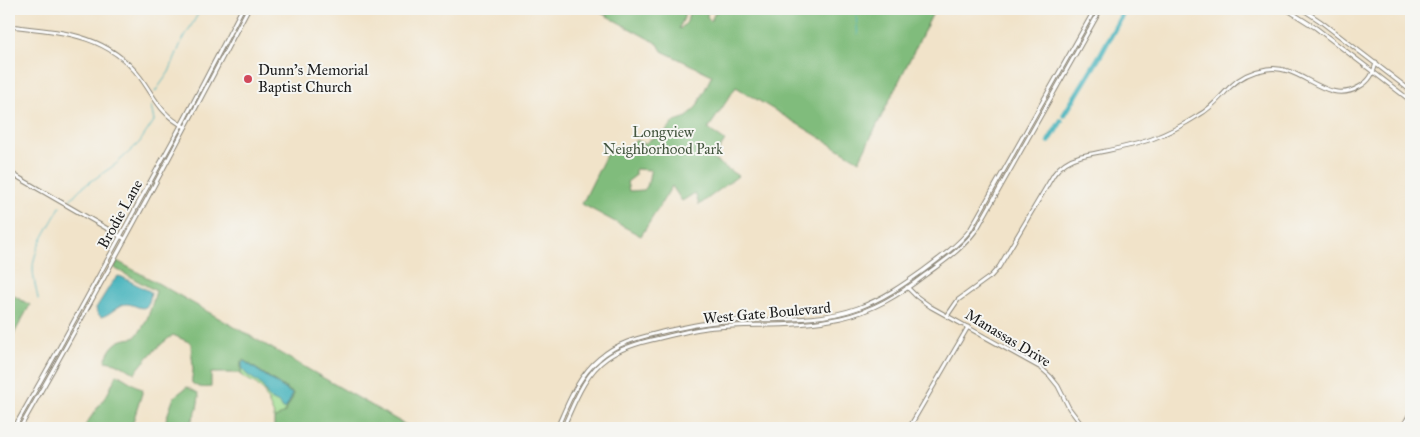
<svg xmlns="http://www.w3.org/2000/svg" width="1420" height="437" viewBox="0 0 1420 437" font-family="'IM FELL Great Primer',serif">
<rect width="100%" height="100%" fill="#f6f6f2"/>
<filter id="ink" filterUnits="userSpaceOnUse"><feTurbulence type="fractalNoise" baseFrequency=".02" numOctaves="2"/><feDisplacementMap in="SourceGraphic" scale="10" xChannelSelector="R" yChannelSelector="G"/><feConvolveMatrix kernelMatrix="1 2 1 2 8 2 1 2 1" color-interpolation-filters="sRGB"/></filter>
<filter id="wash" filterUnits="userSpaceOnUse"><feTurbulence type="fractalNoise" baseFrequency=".0096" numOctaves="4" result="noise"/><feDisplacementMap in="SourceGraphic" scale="20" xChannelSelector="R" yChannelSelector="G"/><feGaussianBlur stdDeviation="1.12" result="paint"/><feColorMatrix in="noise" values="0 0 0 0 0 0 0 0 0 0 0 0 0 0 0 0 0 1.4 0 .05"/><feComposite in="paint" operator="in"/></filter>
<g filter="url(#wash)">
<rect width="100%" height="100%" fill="#f1e3c9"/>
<!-- green -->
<path fill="#a0dd91" stroke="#5e7c56" d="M 243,360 L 293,393 L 293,397 L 284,413 L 274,419 L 274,415 L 263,390 L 256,384 L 242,376 L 241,373 L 241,361 Z"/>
<!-- forest -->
<g fill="#80bc7b" stroke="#4e6c4c" fill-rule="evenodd">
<path d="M 594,9 L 611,9 L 614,11 L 616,11 L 618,9 L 684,9 L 684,18 L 679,28 L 680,29 L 687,22 L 690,9 L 708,9 L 707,16 L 709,20 L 711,21 L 715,12 L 718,12 L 721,9 L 935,9 L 859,161 L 736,87 L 708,129 L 725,141 L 713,159 L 738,176 L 699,205 L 695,193 L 682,201 L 672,186 L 641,236 L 582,204 L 609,149 L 616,152 L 621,150 L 623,152 L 636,140 L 645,144 L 649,140 L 664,133 L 675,121 L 687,117 L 697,106 L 712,75 L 662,51 L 658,44 ZM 636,169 L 651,170 C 648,176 650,185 644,190 L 629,191 L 627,182 L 635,176 L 635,170 Z"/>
<path d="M 117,261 L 154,281 L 411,428 L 274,428 L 274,419 L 284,413 L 293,397 L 293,393 L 243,360 L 241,361 C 241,366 240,371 242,376 L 238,373 L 211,373 L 211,387 C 203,388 199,388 192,383 C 191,378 193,375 193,370 C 193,361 191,352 191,343 L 173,335 C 158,346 146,358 135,373 L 116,363 L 105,361 C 111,345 117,339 134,338 C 147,326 151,308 156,291 L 114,268 Z"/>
<path d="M 9,293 L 30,305 L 10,341 L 9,341 Z"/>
<path d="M 117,374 L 143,390 L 131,428 L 85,428 L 86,424 L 108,393 Z"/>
<path d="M 187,387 L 198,393 L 199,396 L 197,409 L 191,422 L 175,425 L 167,422 L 166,419 L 174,397 Z"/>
</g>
<!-- water -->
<g fill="#44b3bc" stroke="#30686c">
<path d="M 118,276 L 122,277 L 151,292 C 148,322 134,299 122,305 C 114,309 109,315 101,317 L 97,313 L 96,308 L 111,284 Z"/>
<path d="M 244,361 L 292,394 L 291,398 L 286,408 L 283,409 C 278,399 274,403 268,396 C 266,394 265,389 262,386 C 255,377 241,376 242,363 Z"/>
</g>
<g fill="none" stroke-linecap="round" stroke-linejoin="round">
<!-- stream -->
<g stroke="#44b3bc" stroke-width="1">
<path d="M 854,9 C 858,18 856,26 858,35"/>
<path d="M 155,92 L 169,72 L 181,43 L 201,9"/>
<path d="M 70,200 L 80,189 L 116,164 L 139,143 L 154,121 L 151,106"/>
<path d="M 38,299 C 36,287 31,272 34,260 C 38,242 51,224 60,207"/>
</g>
<!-- river -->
<g stroke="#44b3bc" stroke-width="5.5">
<path d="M 1064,115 L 1101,54 L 1125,9"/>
<path d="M 1049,141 L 1061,121"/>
</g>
</g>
</g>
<g filter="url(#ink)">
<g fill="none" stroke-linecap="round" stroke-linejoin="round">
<!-- tertiary casing -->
<g stroke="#868072" stroke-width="5">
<g id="tertiary">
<path d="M 9,26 C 59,32 106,33 140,77 C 156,99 160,114 185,127"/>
<path d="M 9,172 L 125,239"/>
<path d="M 907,287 L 916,296 L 931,307 L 1041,368 L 1050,376 L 1058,386 L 1069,408 L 1084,428"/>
<path d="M 947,316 L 958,300 L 991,276 L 999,267 L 1054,174 C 1061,164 1070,159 1081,156 C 1104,151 1130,147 1152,139 C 1168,133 1185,124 1199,115 C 1212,108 1220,97 1230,87 C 1240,77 1254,71 1267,69 C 1301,63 1326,107 1359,87 C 1370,81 1373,74 1376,63"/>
<path d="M 909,428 L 968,327"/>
</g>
</g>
<!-- secondary casing -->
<g stroke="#868072" stroke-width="5">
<g id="secondary">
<path d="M 1286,9 L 1316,28 L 1411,101"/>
<path d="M 1302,9 L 1320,21 L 1411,91"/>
<path d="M 14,428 L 58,350 L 185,118 L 242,9"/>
<path d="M 20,428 C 99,290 174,150 248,9"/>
<path d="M 557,428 C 568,403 578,376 600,358 C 619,341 643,337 666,331 C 686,327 706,322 726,321 C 770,318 817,323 858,308 C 883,299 903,285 924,270 C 940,258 957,246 970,230 L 1095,9"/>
<path d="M 563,428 C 574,404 584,374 607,358 C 622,347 641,342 660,338 C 678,334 697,328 716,327 C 757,324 800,327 841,318 C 873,311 899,295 925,275 C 944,261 964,248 978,227 L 1101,9"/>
<path d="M 1402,428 L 1411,412"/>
</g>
</g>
<!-- tertiary -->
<use href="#tertiary" stroke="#fff" stroke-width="3"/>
<!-- secondary -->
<use href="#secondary" stroke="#fff" stroke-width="3"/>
</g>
</g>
<!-- markers -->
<circle fill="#d1495b" stroke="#f6f6f2" stroke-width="2" cx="248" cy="79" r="5"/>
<g text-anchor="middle" stroke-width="4" stroke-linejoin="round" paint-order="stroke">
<!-- poi labels -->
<g font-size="15" fill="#1c1c1c" stroke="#f6f6f2" text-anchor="start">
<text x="258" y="75">Dunn's Memorial<tspan x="258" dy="17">Baptist Church</tspan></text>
</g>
<!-- park labels -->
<g font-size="15" fill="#44563f" stroke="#f6f6f2">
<text x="663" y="137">Longview<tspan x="663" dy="17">Neighborhood Park</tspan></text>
</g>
<!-- street labels -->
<g font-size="15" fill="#1c1c1c" stroke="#f6f6f2">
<text transform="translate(120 214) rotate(-61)" y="5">Brodie Lane</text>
<text transform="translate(767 313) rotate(-5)" y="5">West Gate Boulevard</text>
<text transform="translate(1008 338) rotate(31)" y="5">Manassas Drive</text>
</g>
</g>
<!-- margin -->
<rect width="1420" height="437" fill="none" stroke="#f6f6f2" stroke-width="30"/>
</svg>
